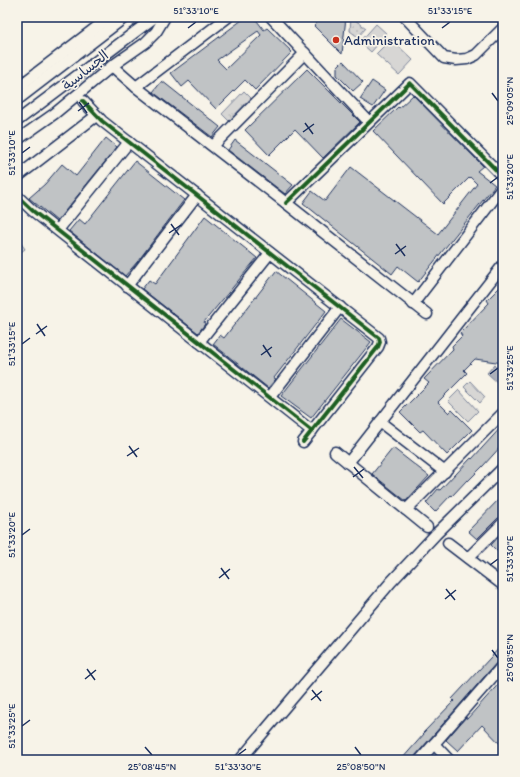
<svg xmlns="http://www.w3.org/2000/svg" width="520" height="777" viewBox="0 0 520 777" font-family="Itim,'Playpen Sans Arabic',sans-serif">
<defs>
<pattern id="grass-tufts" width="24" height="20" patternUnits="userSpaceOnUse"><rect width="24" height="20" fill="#d7d6d4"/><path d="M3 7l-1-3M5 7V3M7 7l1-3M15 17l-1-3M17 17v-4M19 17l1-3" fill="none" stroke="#b8b8b8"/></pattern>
<pattern id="park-dots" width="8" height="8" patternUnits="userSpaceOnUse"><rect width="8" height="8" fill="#d7d6d4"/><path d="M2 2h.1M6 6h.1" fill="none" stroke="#b8b8b8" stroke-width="1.8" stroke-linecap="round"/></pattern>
</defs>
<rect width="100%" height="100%" fill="#f7f3e8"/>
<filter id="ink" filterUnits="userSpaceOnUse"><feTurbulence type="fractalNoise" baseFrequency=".025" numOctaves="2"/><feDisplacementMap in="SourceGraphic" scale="8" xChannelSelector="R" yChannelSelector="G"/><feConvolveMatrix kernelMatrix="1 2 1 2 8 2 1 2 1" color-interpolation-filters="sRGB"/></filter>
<g filter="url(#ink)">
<!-- grass -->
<path fill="url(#grass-tufts)" stroke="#798299" d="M 244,91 L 251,98 L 229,121 L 222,114 Z"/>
<!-- park -->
<path fill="url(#park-dots)" stroke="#798299" d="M 351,17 L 366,28 L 358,37 L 350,31 Z"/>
<!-- pitch -->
<g fill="#d7d6d4" stroke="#798299">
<path d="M 376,24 L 387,34 L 371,52 L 360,42 Z"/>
<path d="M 391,39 L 413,60 L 399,75 L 376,54 Z"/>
<path d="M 18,239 L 25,249 L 17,255 L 17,240 Z"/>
<path d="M 470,381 L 485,397 L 480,403 L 464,387 Z"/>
<path d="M 459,390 L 478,411 L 468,421 L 448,401 Z"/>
</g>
<!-- water -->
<path fill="#acb0b9" stroke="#727c95" d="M 494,365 L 503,374 L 503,380 L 499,384 L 487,373 Z"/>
<!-- building -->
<g fill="#c0c3c5" stroke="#1b2f5e" fill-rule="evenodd">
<path d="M 246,17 L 254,17 L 264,30 L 267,28 L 292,52 L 255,90 L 245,80 L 216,109 L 189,81 L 182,87 L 171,73 ZM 258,31 L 261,35 L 226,69 L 217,60 Z"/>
<path d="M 323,17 L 346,17 L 342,54 L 314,26 Z"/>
<path d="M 343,61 L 363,82 L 353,91 L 337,75 L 337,67 Z"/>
<path d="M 307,69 L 360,122 L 323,158 L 295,129 L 269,155 L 245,130 Z"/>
<path d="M 162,81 L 220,127 L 212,137 L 153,92 Z"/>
<path d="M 372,81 L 385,90 L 373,107 L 360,99 Z"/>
<path d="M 413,95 L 483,166 L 477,171 L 495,185 L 418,282 L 398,266 L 392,274 L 303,203 L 312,191 L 325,201 L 351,167 L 438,234 L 477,184 L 470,177 L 443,204 L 373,131 L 398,107 L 399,108 Z"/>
<path d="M 106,138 L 117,147 L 57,221 L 29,198 L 45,184 L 62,164 L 76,176 Z"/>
<path d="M 235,140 L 293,185 L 285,194 L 228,150 Z"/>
<path d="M 135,161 L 184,200 L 138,261 L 125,276 L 69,231 L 79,219 L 85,224 Z"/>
<path d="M 205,216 L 257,258 L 204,322 L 205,324 L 198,333 L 142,289 L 149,280 L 155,284 Z"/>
<path d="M 276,271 L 326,311 L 274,378 L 276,379 L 268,388 L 213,344 L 220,335 L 224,338 Z"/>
<path d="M 503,284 L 503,363 L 475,359 L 464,370 L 467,373 L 438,402 L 449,413 L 452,410 L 472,430 L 447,455 L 423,430 L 420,432 L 400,412 L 429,383 L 424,379 L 453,349 L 452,346 L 462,336 L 460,333 L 489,303 L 487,300 Z"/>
<path d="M 341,319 L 371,342 L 311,418 L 281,396 Z"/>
<path d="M 503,425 L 503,444 L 483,466 L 468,481 L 467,480 L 452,496 L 451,495 L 435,512 L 426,503 L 438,489 L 440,490 L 456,473 L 456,474 L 471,458 L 472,459 Z"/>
<path d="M 393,448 L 429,476 L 406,501 L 372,474 Z"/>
<path d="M 503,495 L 503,517 L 498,518 L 477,539 L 468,531 Z"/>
<path d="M 503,532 L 503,548 L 499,553 L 491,545 Z"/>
<path d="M 503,644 L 503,659 L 498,661 L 415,756 L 414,760 L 401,760 L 424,734 L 423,733 L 454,701 L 452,699 Z"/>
<path d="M 503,679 L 503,747 L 482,725 L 458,751 L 446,740 L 466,717 L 467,719 Z"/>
</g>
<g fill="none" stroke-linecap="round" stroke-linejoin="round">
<!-- minor casing -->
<g stroke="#1b2f5e" stroke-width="13">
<g id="minor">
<path d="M 271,17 L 369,122"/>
<path d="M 405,17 L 444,58 L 456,60 L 467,59 L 476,55 L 503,28"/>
<path d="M 112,66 L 136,87 L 286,203 L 427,314"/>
<path d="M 136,87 L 228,17"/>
<path d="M 17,88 L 110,17"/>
<path d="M 17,100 L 125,17"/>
<path d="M 83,101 L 102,121 L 379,338 L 380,342 L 378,347 L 303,442"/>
<path d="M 17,121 L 155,17"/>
<path d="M 17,140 L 54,114 L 112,66 L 145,43 L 156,32 L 165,17"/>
<path d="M 213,146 L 305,53"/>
<path d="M 17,177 L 96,116"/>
<path d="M 17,196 L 33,211 L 312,431"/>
<path d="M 286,203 L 410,83 L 503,177"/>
<path d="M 58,230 L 129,142"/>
<path d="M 127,286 L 197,195"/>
<path d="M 413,304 L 503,187"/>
<path d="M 199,342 L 270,253"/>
<path d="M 270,397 L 340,307"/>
<path d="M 380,422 L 445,472"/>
<path d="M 335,452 L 427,527"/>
<path d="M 348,463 L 503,265"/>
<path d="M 406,510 L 503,413"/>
<path d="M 448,543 L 503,585"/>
<path d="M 468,558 L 503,523"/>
<path d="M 434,744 L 449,760"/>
<path d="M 240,760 L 391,582 L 436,534 L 503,468"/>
<path d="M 420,760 L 503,665"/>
</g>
</g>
<!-- minor -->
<use href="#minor" stroke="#f7f3e8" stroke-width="10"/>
<!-- cycleway casing -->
<g stroke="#f7f3e8" stroke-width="6">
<g id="cycleway">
<path d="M 83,101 L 102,121 L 379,338 L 380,342 L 378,347 L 303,442"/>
<path d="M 17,196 L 33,211 L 312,431"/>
<path d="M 286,203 L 410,83 L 503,177"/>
</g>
</g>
<!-- cycleway -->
<use href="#cycleway" stroke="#1b5e20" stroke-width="4"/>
</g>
</g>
<!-- ticks -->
<path fill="none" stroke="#1b2f5e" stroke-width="1.5" d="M 188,28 L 196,22M 442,28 L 450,22M 492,93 L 498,101M 79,102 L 87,113M 78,111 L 89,103M 305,123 L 313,134M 303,132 L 314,124M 22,153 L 30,147M 490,183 L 498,177M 171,224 L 179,235M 169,233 L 181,225M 396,244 L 405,256M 395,254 L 406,246M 37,324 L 45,336M 36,334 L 47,326M 22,344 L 30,338M 263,345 L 271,357M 261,355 L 272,347M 490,374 L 498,368M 129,446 L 137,457M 127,456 L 139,448M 354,467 L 363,478M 353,477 L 364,469M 22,535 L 30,529M 490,565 L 498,559M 221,568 L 229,579M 219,578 L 230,569M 446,589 L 455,600M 445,599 L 456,590M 492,650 L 498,658M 87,669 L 95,680M 85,679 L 96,670M 312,690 L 321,701M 311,700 L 322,691M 22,726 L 30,720M 145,747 L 152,755M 355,747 L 361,755M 238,755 L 246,749"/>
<!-- markers -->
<circle fill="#c8321e" stroke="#f7f3e8" stroke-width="1.5" cx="336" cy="40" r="4"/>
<g text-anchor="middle" stroke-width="3.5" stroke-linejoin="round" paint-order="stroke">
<!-- poi labels -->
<g font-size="14" fill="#1b2f5e" stroke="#f7f3e8" text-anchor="start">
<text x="344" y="45">Administration</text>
</g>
<!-- street labels -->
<g font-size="14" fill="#1b2f5e" stroke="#f7f3e8">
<text transform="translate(85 70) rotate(-39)" y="5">الجساسية</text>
</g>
</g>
<!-- margin -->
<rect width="520" height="777" fill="none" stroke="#f7f3e8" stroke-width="44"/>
<rect x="22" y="22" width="476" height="733" fill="none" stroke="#1b2f5e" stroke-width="1.5"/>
<g font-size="10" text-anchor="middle" fill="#1b2f5e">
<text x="196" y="14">51°33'10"E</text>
<text x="450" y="14">51°33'15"E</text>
<text transform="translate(509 101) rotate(-90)" y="4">25°09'05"N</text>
<text transform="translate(11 153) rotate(-90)" y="4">51°33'10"E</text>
<text transform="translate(509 177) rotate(-90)" y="4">51°33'20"E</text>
<text transform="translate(11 344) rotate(-90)" y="4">51°33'15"E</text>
<text transform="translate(509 368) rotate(-90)" y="4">51°33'25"E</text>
<text transform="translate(11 535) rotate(-90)" y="4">51°33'20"E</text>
<text transform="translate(509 559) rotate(-90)" y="4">51°33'30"E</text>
<text transform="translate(509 658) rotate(-90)" y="4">25°08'55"N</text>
<text transform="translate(11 726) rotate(-90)" y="4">51°33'25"E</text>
<text x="152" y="770">25°08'45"N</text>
<text x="238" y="770">51°33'30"E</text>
<text x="361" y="770">25°08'50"N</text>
</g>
</svg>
